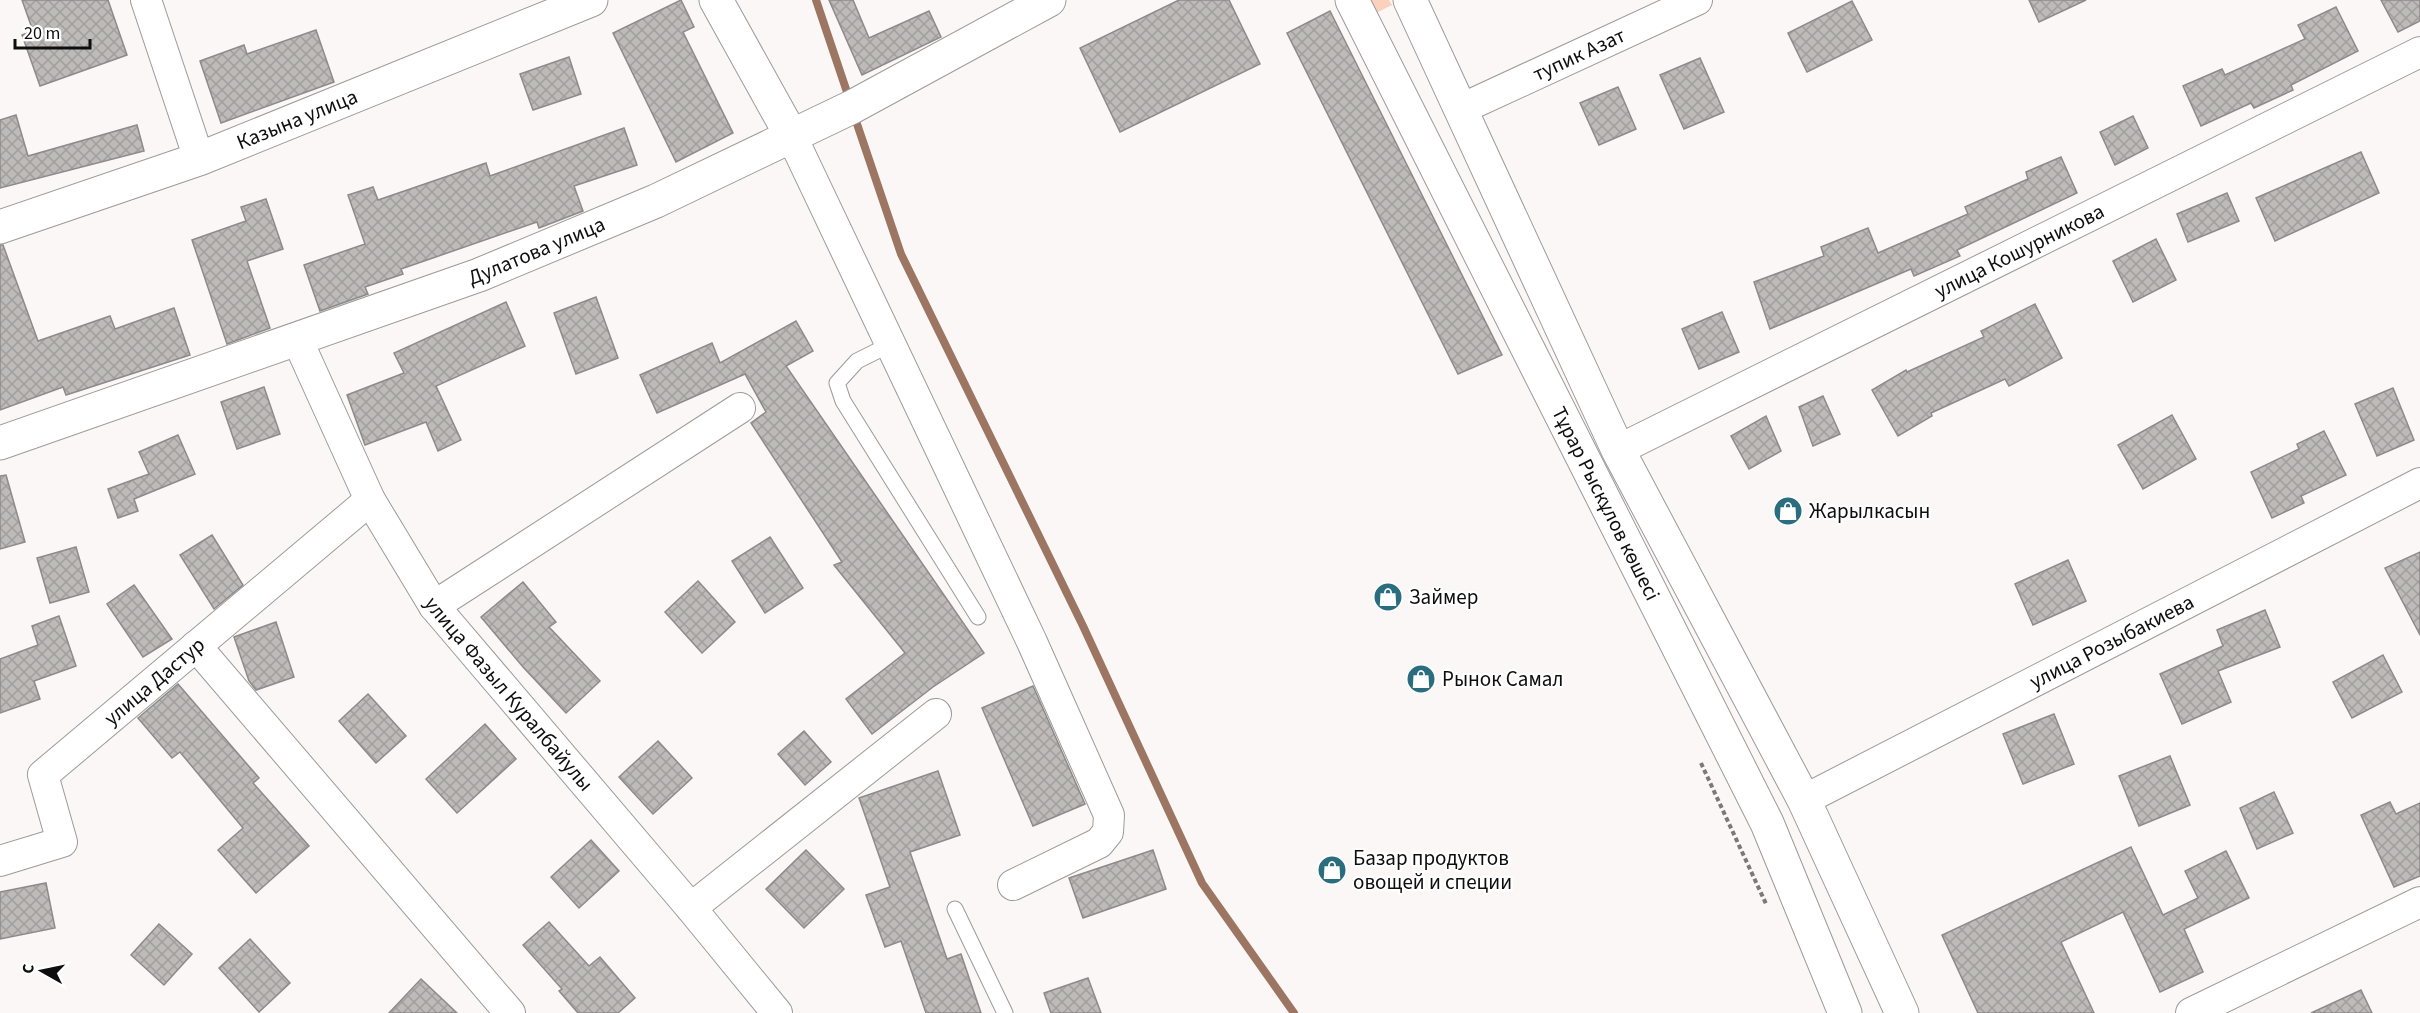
<svg xmlns="http://www.w3.org/2000/svg" width="2420" height="1013" viewBox="0 0 2420 1013" font-family="'Source Sans 3',sans-serif">
<defs>
<pattern id="forest-firs" width="22" height="20" patternUnits="userSpaceOnUse" patternTransform="scale(1.5)"><rect width="22" height="20" fill="#fbd0bc"/><path d="M5 1l3.5 6h-7zM16 11l3.5 6h-7z" fill="#d6b1a0"/></pattern>
<pattern id="building-cross-hatch" width="8" height="8" patternUnits="userSpaceOnUse" patternTransform="scale(1.5)"><rect width="8" height="8" fill="#bdbab8"/><path d="M0 0l8 8M0 8l8-8" fill="none" stroke="#a19f9d"/></pattern>
</defs>
<rect width="100%" height="100%" fill="#faf7f6"/>
<!-- forest -->
<path fill="url(#forest-firs)" d="M 1370,0 L 1389,0 L 1392,5 L 1376,13 Z"/>
<g fill="none" stroke-linecap="round" stroke-linejoin="round">
<!-- stream -->
<g stroke="#9c7662" stroke-width="8">
<path d="M 816,0 L 850,101"/>
<path d="M 854,115 L 901,254 L 1083,626 L 1202,883 L 1294,1013"/>
</g>
</g>
<!-- building -->
<g fill="url(#building-cross-hatch)" stroke="#8d8a89" stroke-width="1.5">
<path d="M 22,0 L 108,0 L 127,55 L 40,86 L 22,35 L 33,31 Z"/>
<path d="M 681,0 L 694,27 L 683,32 L 733,133 L 676,162 L 613,33 Z"/>
<path d="M 829,0 L 853,0 L 869,38 L 929,11 L 941,37 L 862,75 Z"/>
<path d="M 1179,0 L 1229,0 L 1260,64 L 1120,132 L 1080,48 Z"/>
<path d="M 2029,0 L 2086,0 L 2039,22 Z"/>
<path d="M 2381,0 L 2420,0 L 2420,21 L 2398,32 Z"/>
<path d="M 1852,1 L 1872,40 L 1807,72 L 1788,33 Z"/>
<path d="M 2336,7 L 2358,51 L 2291,85 L 2293,90 L 2254,108 L 2251,103 L 2201,126 L 2183,86 L 2222,69 L 2225,75 L 2305,39 L 2298,25 Z"/>
<path d="M 1330,11 L 1502,355 L 1458,374 L 1287,33 Z"/>
<path d="M 316,30 L 334,82 L 221,123 L 200,61 L 244,45 L 247,54 Z"/>
<path d="M 569,57 L 581,94 L 533,110 L 520,74 Z"/>
<path d="M 1700,58 L 1724,112 L 1684,129 L 1660,75 Z"/>
<path d="M 1618,87 L 1636,129 L 1599,145 L 1580,103 Z"/>
<path d="M 16,115 L 28,156 L 137,125 L 144,151 L 0,188 L 0,120 Z"/>
<path d="M 2133,116 L 2148,148 L 2115,165 L 2100,132 Z"/>
<path d="M 624,128 L 637,165 L 574,186 L 583,211 L 539,228 L 537,222 L 401,269 L 403,274 L 365,287 L 368,294 L 320,311 L 304,265 L 365,244 L 348,195 L 373,187 L 378,200 L 486,163 L 490,176 Z"/>
<path d="M 2361,152 L 2379,193 L 2275,241 L 2256,198 Z"/>
<path d="M 2061,157 L 2077,193 L 1957,250 L 1960,256 L 1914,276 L 1911,269 L 1770,329 L 1754,282 L 1824,256 L 1821,247 L 1868,228 L 1878,253 L 1968,214 L 1965,207 L 2028,179 L 2026,172 Z"/>
<path d="M 2227,193 L 2239,221 L 2188,242 L 2177,214 Z"/>
<path d="M 266,199 L 283,249 L 247,261 L 270,328 L 227,344 L 192,240 L 246,221 L 241,207 Z"/>
<path d="M 2156,239 L 2176,280 L 2133,302 L 2113,261 Z"/>
<path d="M 0,245 L 3,245 L 38,341 L 110,316 L 115,329 L 174,308 L 190,355 L 66,395 L 63,387 L 0,410 Z"/>
<path d="M 596,297 L 618,358 L 576,374 L 554,313 Z"/>
<path d="M 506,302 L 525,346 L 436,386 L 461,440 L 438,451 L 426,422 L 365,445 L 347,395 L 404,373 L 394,353 Z"/>
<path d="M 2035,304 L 2062,358 L 2009,386 L 2005,379 L 1931,413 L 1932,416 L 1898,436 L 1872,390 L 1906,370 L 1907,372 L 1984,337 L 1981,331 Z"/>
<path d="M 1722,312 L 1739,352 L 1699,369 L 1682,329 Z"/>
<path d="M 796,321 L 813,351 L 786,366 L 984,653 L 933,687 L 872,734 L 846,699 L 905,653 L 834,565 L 842,562 L 751,423 L 766,412 L 745,374 L 657,413 L 640,375 L 712,343 L 720,363 Z"/>
<path d="M 264,387 L 280,434 L 237,449 L 221,402 Z"/>
<path d="M 2393,388 L 2414,440 L 2377,456 L 2355,404 Z"/>
<path d="M 1823,396 L 1840,434 L 1813,446 L 1799,407 Z"/>
<path d="M 2172,415 L 2196,459 L 2143,489 L 2118,445 Z"/>
<path d="M 1766,416 L 1781,451 L 1749,469 L 1731,436 Z"/>
<path d="M 2324,431 L 2346,475 L 2301,496 L 2304,503 L 2272,518 L 2251,472 L 2299,449 L 2297,444 Z"/>
<path d="M 178,435 L 195,474 L 134,499 L 138,511 L 118,518 L 108,489 L 149,474 L 139,452 Z"/>
<path d="M 6,475 L 25,542 L 0,549 L 0,476 Z"/>
<path d="M 212,535 L 243,585 L 214,609 L 180,555 Z"/>
<path d="M 770,537 L 803,588 L 765,613 L 732,561 Z"/>
<path d="M 76,547 L 89,592 L 50,603 L 37,558 Z"/>
<path d="M 2420,552 L 2420,635 L 2385,568 Z"/>
<path d="M 2068,560 L 2086,601 L 2033,625 L 2015,584 Z"/>
<path d="M 698,581 L 735,622 L 702,653 L 665,612 Z"/>
<path d="M 523,582 L 556,622 L 549,627 L 600,681 L 566,713 L 523,667 L 481,617 Z"/>
<path d="M 134,585 L 172,639 L 143,657 L 107,604 Z"/>
<path d="M 2265,610 L 2280,647 L 2218,671 L 2231,702 L 2182,724 L 2160,674 L 2223,646 L 2217,630 Z"/>
<path d="M 59,616 L 76,666 L 34,681 L 40,699 L 0,713 L 0,659 L 38,645 L 32,626 Z"/>
<path d="M 276,622 L 294,677 L 256,690 L 249,681 L 234,637 Z"/>
<path d="M 2383,655 L 2402,692 L 2352,718 L 2333,682 Z"/>
<path d="M 178,684 L 259,778 L 253,783 L 309,846 L 256,893 L 218,850 L 243,828 L 180,752 L 172,758 L 138,718 Z"/>
<path d="M 1033,686 L 1085,804 L 1033,826 L 982,708 Z"/>
<path d="M 368,694 L 406,736 L 376,763 L 339,721 Z"/>
<path d="M 2054,714 L 2074,764 L 2023,784 L 2003,734 Z"/>
<path d="M 485,724 L 516,759 L 457,813 L 426,779 Z"/>
<path d="M 804,731 L 831,762 L 805,785 L 778,754 Z"/>
<path d="M 658,741 L 692,778 L 653,814 L 619,777 Z"/>
<path d="M 2170,756 L 2190,805 L 2139,826 L 2119,776 Z"/>
<path d="M 938,771 L 960,835 L 910,852 L 947,959 L 961,954 L 981,1013 L 926,1013 L 901,941 L 885,947 L 866,895 L 890,887 L 859,798 Z"/>
<path d="M 2274,792 L 2293,833 L 2257,849 L 2240,808 Z"/>
<path d="M 2390,802 L 2396,814 L 2420,803 L 2420,876 L 2394,887 L 2361,815 Z"/>
<path d="M 591,840 L 619,871 L 579,908 L 551,877 Z"/>
<path d="M 2131,847 L 2163,915 L 2198,898 L 2185,871 L 2226,851 L 2249,898 L 2184,929 L 2203,972 L 2160,992 L 2123,912 L 2061,942 L 2094,1013 L 1978,1013 L 1942,935 Z"/>
<path d="M 806,850 L 844,889 L 804,928 L 766,889 Z"/>
<path d="M 1153,850 L 1166,889 L 1083,918 L 1069,878 Z"/>
<path d="M 46,883 L 55,928 L 0,939 L 0,892 Z"/>
<path d="M 549,922 L 589,966 L 600,957 L 635,998 L 618,1013 L 578,1013 L 559,991 L 562,989 L 523,945 Z"/>
<path d="M 159,924 L 192,954 L 164,985 L 131,955 Z"/>
<path d="M 250,939 L 290,983 L 259,1012 L 219,968 Z"/>
<path d="M 1088,978 L 1101,1013 L 1051,1013 L 1044,993 Z"/>
<path d="M 421,979 L 457,1013 L 389,1013 Z"/>
<path d="M 2361,990 L 2372,1013 L 2311,1013 Z"/>
</g>
<g fill="none" stroke-linecap="round" stroke-linejoin="round">
<!-- service casing -->
<g stroke="#9d9a99" stroke-width="17">
<g id="service">
<path d="M 889,345 L 857,361 L 837,383 L 843,401 L 978,617"/>
<path d="M 955,909 L 1005,1013"/>
</g>
</g>
<!-- minor casing -->
<g stroke="#9d9a99" stroke-width="32">
<g id="minor">
<path d="M 146,0 L 199,159"/>
<path id="s1" d="M 1461,109 L 1697,0"/>
<path d="M 791,135 L 1032,642 L 1109,815 L 1108,832 L 1099,843 L 1013,885"/>
<path id="s2" d="M 297,339 L 370,500 L 434,606 L 691,908 L 777,1013"/>
<path id="s3" d="M 1618,450 L 2420,52"/>
<path d="M 434,606 L 740,408"/>
<path d="M 196,646 L 510,1013"/>
<path id="s4" d="M 1804,800 L 2420,483"/>
<path id="s5" d="M 0,861 L 62,842 L 43,775 L 370,500"/>
<path d="M 691,908 L 936,714"/>
<path d="M 2191,1013 L 2420,902"/>
</g>
</g>
<!-- tertiary casing -->
<g stroke="#9d9a99" stroke-width="35">
<g id="tertiary">
<path d="M 716,0 L 791,135"/>
<path id="s6" d="M 0,227 L 199,159 L 591,0"/>
<path id="s7" d="M 0,443 L 479,275 L 656,201 L 852,107 L 1049,0"/>
</g>
</g>
<!-- primary casing -->
<g stroke="#9d9a99" stroke-width="35">
<g id="primary">
<path id="s8" d="M 1352,0 L 1767,823 L 1845,1013"/>
<path d="M 1410,0 L 1618,450 L 1804,800 L 1902,1013"/>
</g>
</g>
<!-- path -->
<path stroke="#7b7978" stroke-width="4" stroke-dasharray="4.5 3" stroke-linecap="butt" d="M 1701,763 L 1767,906"/>
<!-- service -->
<use href="#service" stroke="#fff" stroke-width="15"/>
<!-- minor -->
<use href="#minor" stroke="#fff" stroke-width="30"/>
<!-- tertiary -->
<use href="#tertiary" stroke="#fff" stroke-width="33"/>
<!-- primary -->
<use href="#primary" stroke="#fff" stroke-width="33"/>
</g>
<!-- icons -->
<defs>
<g id="shop-disc" transform="scale(1.5)"><circle r="9.5" fill="#2a6d7f" stroke="#fff"/><path d="M-5-2.5h2.3a2.7 3.5 0 0 1 5.4 0H5L5.5 6h-11ZM-1.5-2.5h3a1.5 2.3 0 0 0-3 0Z" fill="#fff"/></g>
</defs>
<g fill-rule="evenodd">
<use href="#shop-disc" x="1788" y="511"/>
<use href="#shop-disc" x="1388" y="597"/>
<use href="#shop-disc" x="1421" y="679"/>
<use href="#shop-disc" x="1332" y="870"/>
</g>
<g text-anchor="middle" stroke-width="4.5" stroke-linejoin="round" paint-order="stroke">
<!-- street labels -->
<g font-size="21" fill="#0f0e0e" stroke="#fff">
<text dy="7" stroke="none"><textPath href="#s1" startOffset="130">тупик Азат</textPath></text>
<text dy="7" stroke="none"><textPath href="#s6" startOffset="316">Казына улица</textPath></text>
<text dy="7" stroke="none"><textPath href="#s7" startOffset="570">Дулатова улица</textPath></text>
<text dy="7" stroke="none"><textPath href="#s3" startOffset="448">улица Кошурникова</textPath></text>
<text dy="7" stroke="none"><textPath href="#s8" startOffset="564">Тұрар Рыскұлов көшесі</textPath></text>
<text dy="7" stroke="none"><textPath href="#s4" startOffset="346">улица Розыбакиева</textPath></text>
<text dy="7" stroke="none"><textPath href="#s5" startOffset="280">улица Дастур</textPath></text>
<text dy="7" stroke="none"><textPath href="#s2" startOffset="416">улица Фазыл Куралбайулы</textPath></text>
</g>
<!-- poi labels -->
<g font-size="21" fill="#0f0e0e" stroke="#fff" text-anchor="start">
<text x="1809" y="518">Жарылкасын</text>
<text x="1409" y="604">Займер</text>
<text x="1442" y="686">Рынок Самал</text>
<text x="1353" y="865">Базар продуктов<tspan x="1353" dy="24">овощей и специи</tspan></text>
</g>
</g>
<!-- north arrow -->
<g transform="translate(42 971) rotate(279)" stroke="#ffffff" stroke-width="4.5" paint-order="stroke">
<path d="M0-4.5L10 22L0 15L-10 22Z" fill="#0f0e0e"/>
<text y="-9" font-size="16" font-weight="bold" text-anchor="middle" fill="#0f0e0e">С</text>
</g>
<!-- scale -->
<path d="M15 39v9h75v-9" fill="none" stroke="#0f0e0e" stroke-width="3"/>
<text x="24" y="39" font-size="18" fill="#0f0e0e" stroke="#ffffff" stroke-width="4.5" paint-order="stroke">20 m</text>
</svg>
